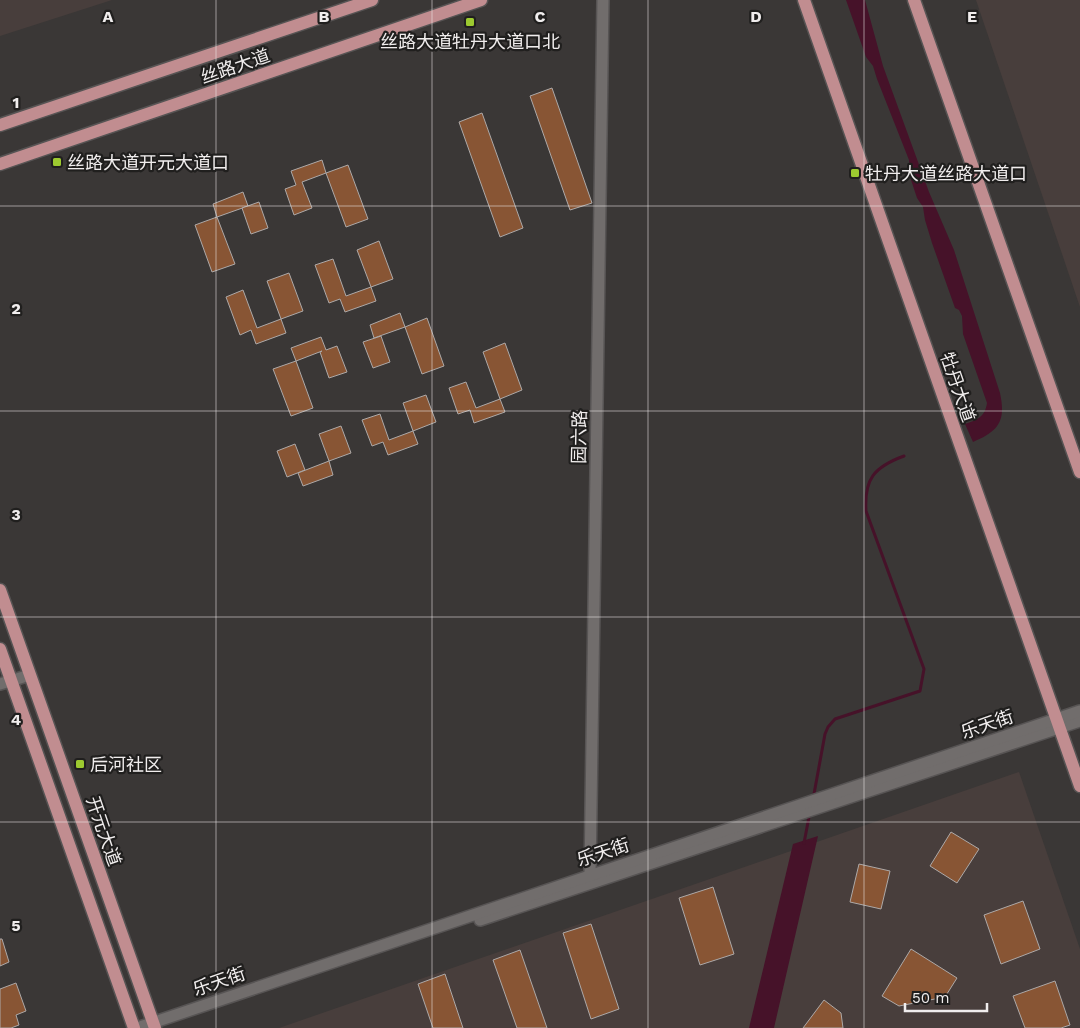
<svg xmlns="http://www.w3.org/2000/svg" width="1080" height="1028" font-family="'Work Sans','Noto Sans SC',sans-serif">
  <style>
    .built { fill: #483e3c }
    .water { fill: #461229 }
    .lines { fill: none; stroke-linecap: round; stroke-linejoin: round }
    .stream { stroke: #461229; stroke-width: 3 }
    .building { fill: #885534; stroke: #ada9a8 }
    .minor-casing { stroke: #575454; stroke-width: 14 }
    .major-casing { stroke: #575454; stroke-width: 15 }
    .minor { stroke: #716d6c; stroke-width: 11 }
    .major { stroke: #c18d90; stroke-width: 12 }
    .grid { fill: none; stroke: #f0eded; stroke-width: 1; stroke-opacity: 0.55 }
    .poi-dot { fill: #9dca30; stroke: #201f1e; stroke-width: 2 }
    .labels { text-anchor: middle; dominant-baseline: central; stroke-width: 4.5; stroke-linejoin: round; paint-order: stroke }
    .poi-label { font-size: 18px; fill: #f0eded; stroke: #201f1e; text-anchor: start }
    .street-label { font-size: 18px; fill: #f0eded; stroke: #201f1e }
    .grid-label { font-size: 16px; text-anchor: middle; font-weight: bold; fill: #f0eded; stroke: #201f1e; stroke-width: 4.5; stroke-linejoin: round; paint-order: stroke }
  </style>
  <rect width="100%" height="100%" fill="#3a3736"/>
  <!-- built -->
  <g class="built">
    <path d="M0,0H112L0,36Z"/>
    <path d="M976,0H1080V307Z"/>
    <path d="M1019,772L1080,949V1028H279Z"/>
  </g>
  <!-- water -->
  <g class="water">
    <path d="M846,0H865L883,66L929,192L954,250L1000,393C1006,421 999,431 973,442L965,424C977,420 985,417 987,403L963,334L962,316L959,310L955,308L932,243L925,220L923,207L917,198L910,177L909,160L877,79L873,66L866,57Z"/>
    <path d="M818,836L774,1028H749L793,844Z"/>
  </g>
  <g class="lines">
    <!-- stream -->
    <g class="stream">
      <path d="M814,794L825,734L828,727L835,719L920,691L924,669L866,511C864,479 874,467 904,456"/>
      <path d="M804,843L809,817"/>
    </g>
  </g>
  <!-- building -->
  <g class="building">
    <path d="M552,88L592,203L570,210L530,96Z"/>
    <path d="M482,113L523,228L500,237L459,122Z"/>
    <path d="M322,160L326,173L302,182L312,208L294,215L285,189L296,185L291,171Z"/>
    <path d="M348,165L368,219L346,227L326,173Z"/>
    <path d="M243,192L248,206L217,217L213,204Z"/>
    <path d="M259,202L268,228L251,234L242,208Z"/>
    <path d="M217,217L235,264L212,272L195,225Z"/>
    <path d="M379,241L393,279L371,287L357,250Z"/>
    <path d="M333,259L346,296L371,287L376,301L345,312L340,299L329,303L315,265Z"/>
    <path d="M289,273L303,311L281,319L267,281Z"/>
    <path d="M243,290L257,328L281,319L286,333L256,344L251,330L240,335L226,297Z"/>
    <path d="M400,313L405,327L374,338L370,325Z"/>
    <path d="M427,318L444,366L422,374L405,327Z"/>
    <path d="M381,336L390,362L373,368L363,342Z"/>
    <path d="M321,337L326,350L337,346L347,372L329,378L320,352L322,351L296,361L291,348Z"/>
    <path d="M505,343L522,390L500,399L483,352Z"/>
    <path d="M296,361L313,408L291,416L273,369Z"/>
    <path d="M466,382L476,408L500,399L505,412L474,423L470,410L458,414L449,388Z"/>
    <path d="M426,395L436,422L413,431L403,403Z"/>
    <path d="M380,414L389,440L413,431L418,444L388,455L383,442L372,446L362,420Z"/>
    <path d="M341,426L351,453L329,461L319,434Z"/>
    <path d="M295,444L305,470L287,477L277,451Z"/>
    <path d="M329,461L333,475L303,486L298,473Z"/>
    <path d="M951,832L979,849L957,883L930,866Z"/>
    <path d="M859,864L890,871L881,909L850,902Z"/>
    <path d="M713,887L734,954L700,965L679,898Z"/>
    <path d="M1023,901L1040,949L1001,964L984,915Z"/>
    <path d="M591,924L619,1009L591,1019L563,933Z"/>
    <path d="M0,939H2L9,962L0,966Z"/>
    <path d="M911,949L957,978L945,997L899,1006L882,996Z"/>
    <path d="M520,950L547,1028H517L493,960Z"/>
    <path d="M445,974L463,1028H433L418,984Z"/>
    <path d="M1055,981L1070,1025L1061,1028H1025L1013,996Z"/>
    <path d="M16,983L26,1011L16,1015L19,1025L11,1028H0V989Z"/>
    <path d="M824,1000L841,1013L843,1028H803Z"/>
  </g>
  <g class="lines">
    <defs>
      <g id="minor">
        <path d="M0,684L30,675"/>
        <path d="M590,875L603,0"/>
        <path d="M480,920L1080,721"/>
        <path d="M137,1028L1080,711"/>
      </g>
      <g id="major">
        <path d="M804,0L1080,786"/>
        <path d="M914,0L1080,472"/>
        <path d="M0,125L372,0"/>
        <path d="M0,164L481,0"/>
        <path d="M0,590L155,1028"/>
        <path d="M0,649L134,1028"/>
      </g>
    </defs>
    <!-- minor casing -->
    <use href="#minor" class="minor-casing"/>
    <!-- major casing -->
    <use href="#major" class="major-casing"/>
    <!-- minor -->
    <use href="#minor" class="minor"/>
    <!-- major -->
    <use href="#major" class="major"/>
  </g>
  <!-- grid -->
  <path class="grid" d="M216,0V1028M432,0V1028M648,0V1028M864,0V1028M0,206H1080M0,411H1080M0,617H1080M0,822H1080"/>
  <!-- markers -->
  <g class="poi-dot">
    <rect x="465" y="17" width="10" height="10" rx="2.5"/>
    <rect x="52" y="157" width="10" height="10" rx="2.5"/>
    <rect x="850" y="168" width="10" height="10" rx="2.5"/>
    <rect x="75" y="759" width="10" height="10" rx="2.5"/>
  </g>
  <g class="labels">
    <!-- poi labels -->
    <g class="poi-label">
      <text x="470" y="41" text-anchor="middle">丝路大道牡丹大道口北</text>
      <text x="67" y="162">丝路大道开元大道口</text>
      <text x="865" y="173">牡丹大道丝路大道口</text>
      <text x="90" y="764">后河社区</text>
    </g>
    <!-- street labels -->
    <g class="street-label">
      <text transform="translate(235 66) rotate(-19)">丝路大道</text>
      <text transform="translate(958 387) rotate(71)">牡丹大道</text>
      <text transform="translate(579 437) rotate(-89)">园六路</text>
      <text transform="translate(987 724) rotate(-19)">乐天街</text>
      <text transform="translate(104 831) rotate(71)">开元大道</text>
      <text transform="translate(603 852) rotate(-18)">乐天街</text>
      <text transform="translate(219 981) rotate(-19)">乐天街</text>
    </g>
  </g>
  <g class="grid-label">
    <text x="108" y="22">A</text>
    <text x="324" y="22">B</text>
    <text x="540" y="22">C</text>
    <text x="756" y="22">D</text>
    <text x="972" y="22">E</text>
    <text x="16" y="108">1</text>
    <text x="16" y="314">2</text>
    <text x="16" y="520">3</text>
    <text x="16" y="725">4</text>
    <text x="16" y="931">5</text>
  </g>
  <!-- scale -->
  <path d="M905 1003v8h82v-8" fill="none" stroke="#f0eded" stroke-width="2.5"/>
  <text x="912" y="1003" font-size="15" fill="#f0eded" stroke="#201f1e" stroke-width="4" paint-order="stroke">50 m</text>
</svg>
